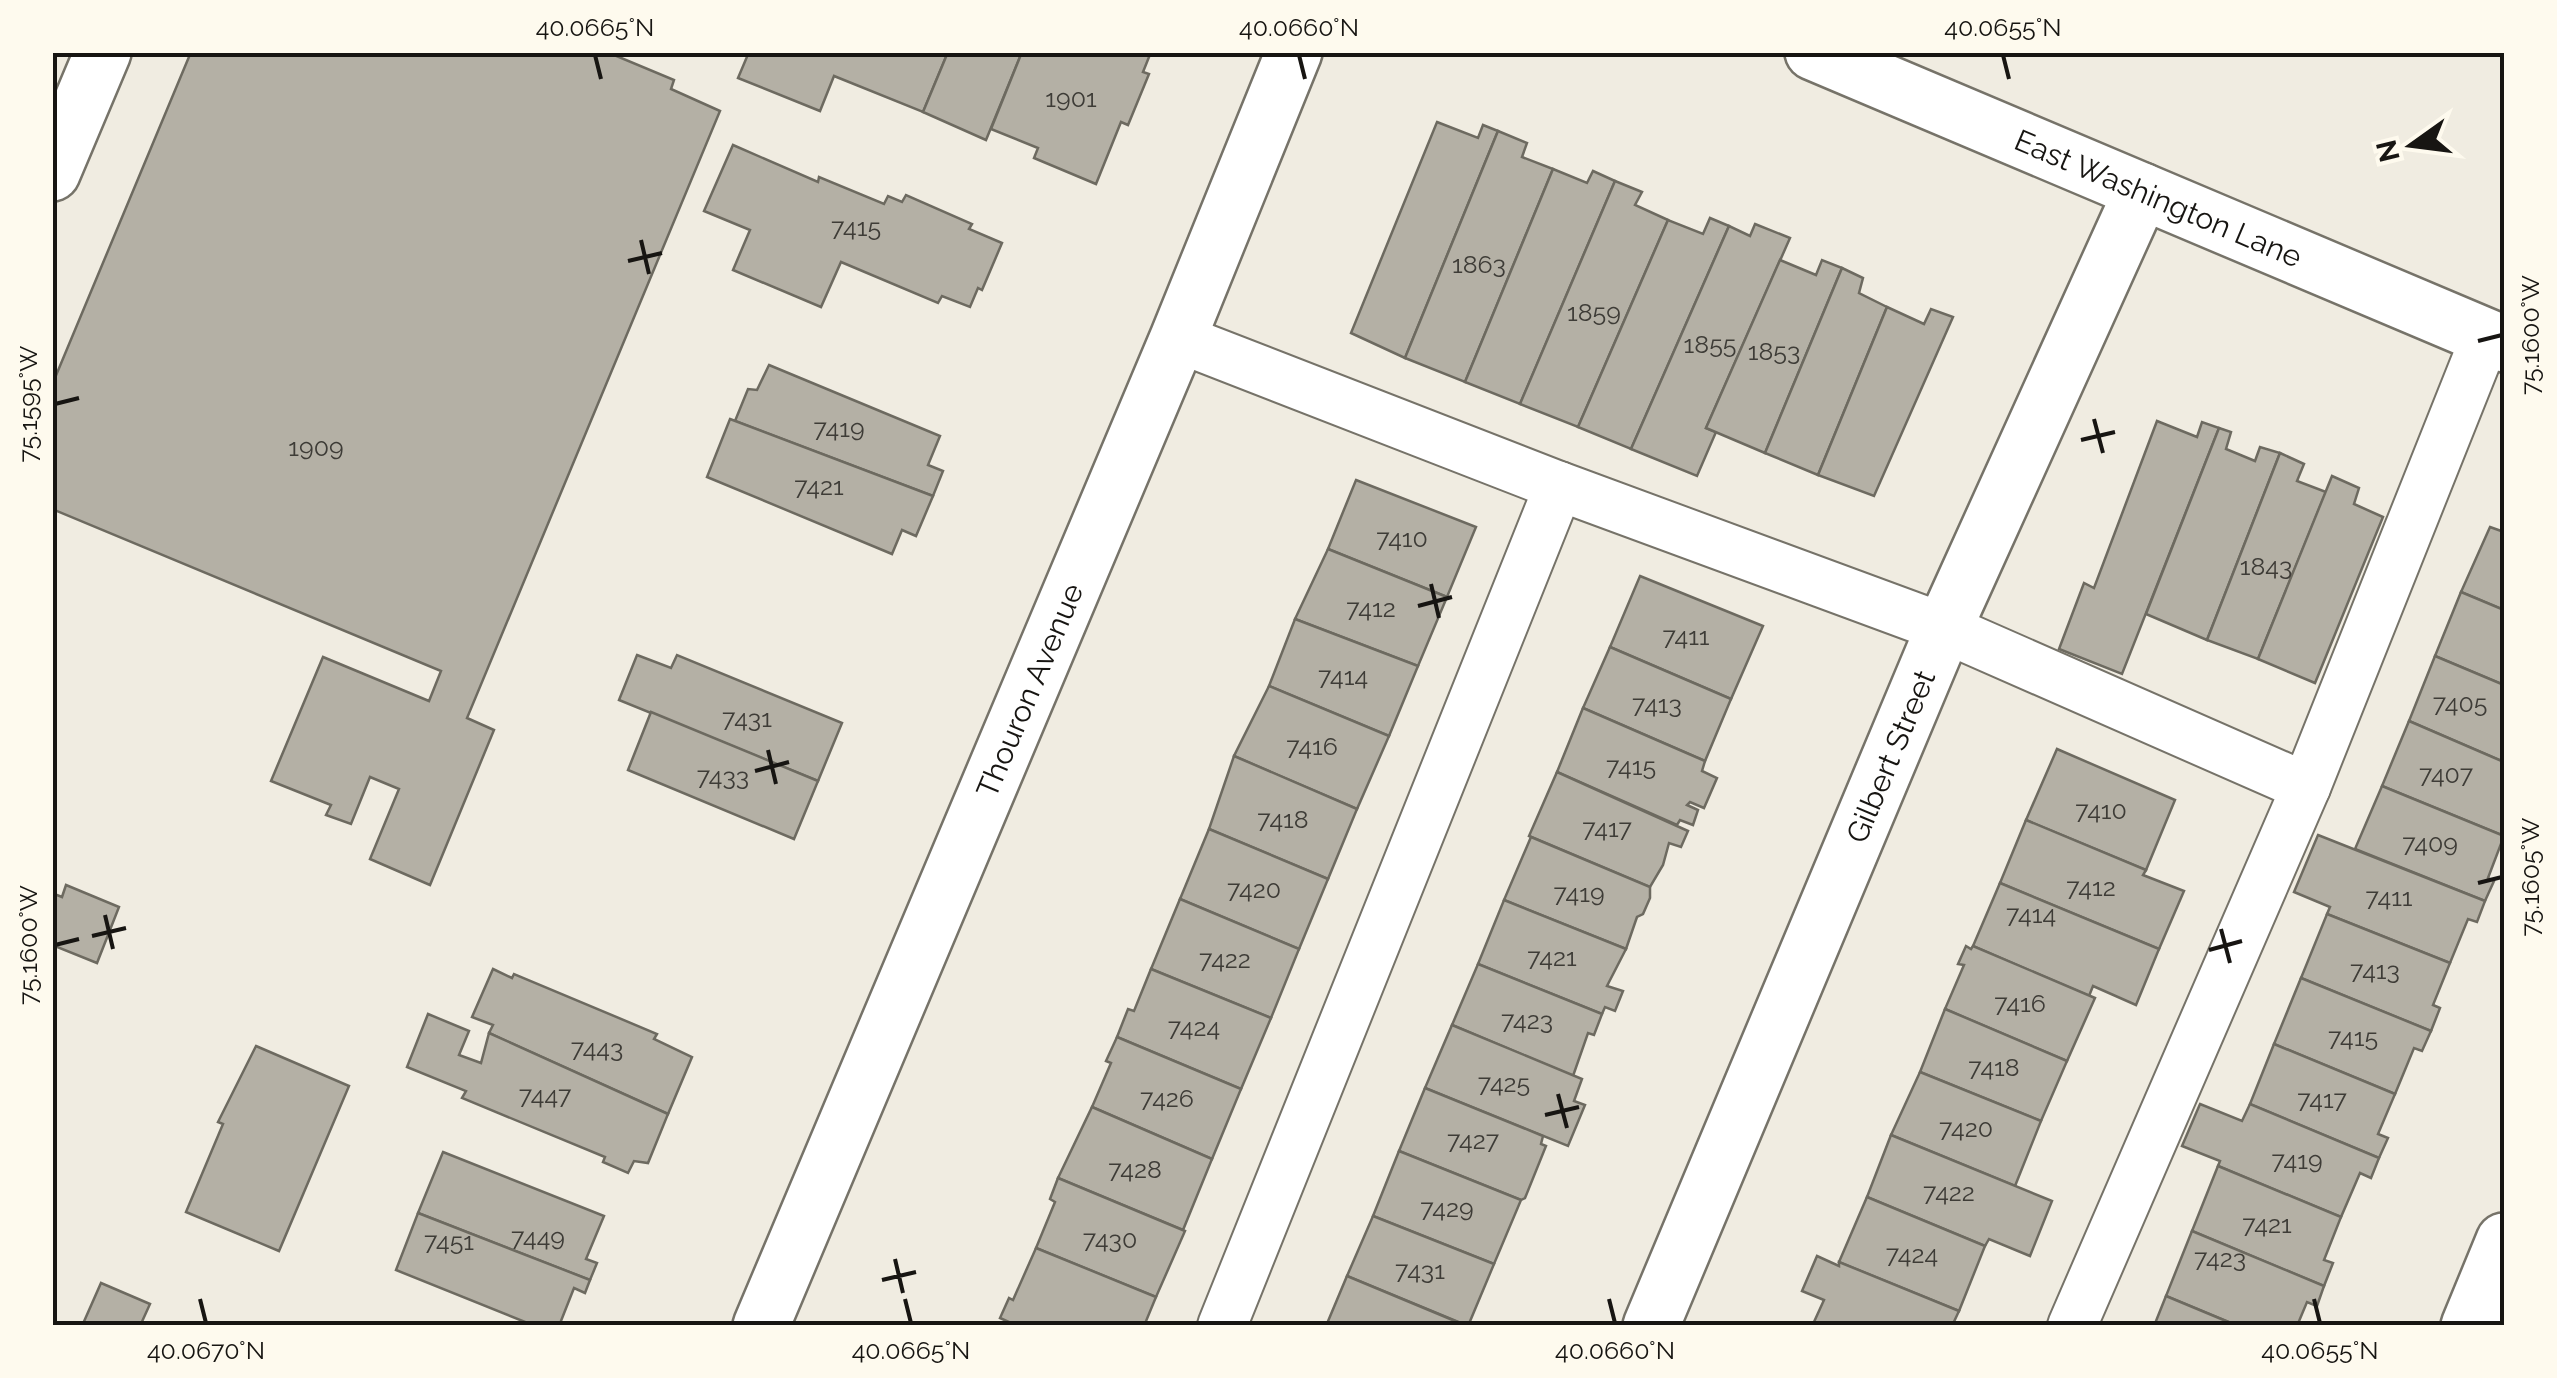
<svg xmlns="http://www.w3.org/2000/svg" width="2557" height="1378" font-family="Raleway,sans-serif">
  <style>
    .building { fill: #b4b0a5; stroke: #6d6a60; stroke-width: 2.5 }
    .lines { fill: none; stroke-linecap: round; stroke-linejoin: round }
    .lane-casing { stroke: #767369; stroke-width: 52 }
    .street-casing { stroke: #767369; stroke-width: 60 }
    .secondary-casing { stroke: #767369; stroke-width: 60 }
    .lane { stroke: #fff; stroke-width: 48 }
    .street { stroke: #fff; stroke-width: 55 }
    .secondary { stroke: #fff; stroke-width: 55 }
    .ticks { fill: none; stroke: #171512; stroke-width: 4 }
    .labels { text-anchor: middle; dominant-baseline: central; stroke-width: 10; stroke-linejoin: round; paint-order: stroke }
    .number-label { font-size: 25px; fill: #3e3c37 }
    .street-label { font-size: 30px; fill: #171512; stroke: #fefaee }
    .neatline { fill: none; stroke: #171512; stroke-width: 4 }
    .ticks-label { font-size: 25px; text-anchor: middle; fill: #171512 }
  </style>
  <rect width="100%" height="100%" fill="#f0ece1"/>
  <!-- building -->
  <g class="building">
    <path d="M191,52H607L674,80L671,89L720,111L467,718L494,730L430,885L370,859L399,789L370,777L351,824L326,815L331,805L271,781L323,657L429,701L441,671L52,509V385Z"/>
    <path d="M749,52H948L923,112L834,76L820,111L738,78Z"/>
    <path d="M948,52H1022L986,140L923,112Z"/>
    <path d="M1022,52H1151L1143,72L1149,74L1128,125L1121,122L1096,184L1034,158L1038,148L991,129Z"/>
    <path d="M1437,122L1478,138L1483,125L1498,131L1405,358L1351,333Z"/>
    <path d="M1498,131L1527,143L1522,157L1553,169L1465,382L1405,358Z"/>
    <path d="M733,145L818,182L819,177L884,204L888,196L902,202L906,195L972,224L969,229L1002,243L982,290L978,288L970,307L942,296L938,303L841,262L821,307L733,270L750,230L704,211Z"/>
    <path d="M1553,169L1587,183L1593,171L1615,181L1520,404L1465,382Z"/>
    <path d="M1615,181L1642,192L1635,205L1668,220L1578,427L1520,404Z"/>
    <path d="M1710,218L1729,226L1631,449L1578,427L1668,220L1703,234Z"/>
    <path d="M1755,224L1790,238L1706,428L1716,432L1697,476L1631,449L1729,226L1750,236Z"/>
    <path d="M1780,260L1816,275L1822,260L1842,268L1765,453L1706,428Z"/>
    <path d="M1842,268L1863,278L1859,293L1887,307L1818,475L1765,453Z"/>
    <path d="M1887,307L1924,324L1931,309L1953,317L1874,496L1818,475Z"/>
    <path d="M769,365L940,436L928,465L943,471L933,496L735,421L748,389L757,390Z"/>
    <path d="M730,419L933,496L916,536L902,530L892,554L707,477Z"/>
    <path d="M2157,421L2197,437L2202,422L2219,428L2122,674L2059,649L2084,583L2094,588Z"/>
    <path d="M2219,428L2231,432L2226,449L2255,461L2260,447L2280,453L2207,640L2146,614Z"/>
    <path d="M2280,453L2304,464L2297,481L2326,492L2258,659L2207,640Z"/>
    <path d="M2332,476L2359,488L2354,504L2383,517L2315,683L2258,659Z"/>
    <path d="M1356,480L1476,527L1447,597L1328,549Z"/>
    <path d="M2490,527L2504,532V610L2461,592Z"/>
    <path d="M1328,549L1447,597L1418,666L1295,619Z"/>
    <path d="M1640,576L1763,626L1731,699L1610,647Z"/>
    <path d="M2461,592L2504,610V685L2435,656Z"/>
    <path d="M1295,619L1418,666L1389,736L1269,686Z"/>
    <path d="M1610,647L1731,699L1705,761L1583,708Z"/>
    <path d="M637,655L671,668L677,655L842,723L818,781L619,700Z"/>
    <path d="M2435,656L2504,685V762L2409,721Z"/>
    <path d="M1269,686L1389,736L1357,809L1234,756Z"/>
    <path d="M1583,708L1705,761L1702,771L1717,778L1704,808L1690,802L1687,805L1698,810L1693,825L1680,820L1677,825L1557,772Z"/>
    <path d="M651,712L818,781L794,839L628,770Z"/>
    <path d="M2409,721L2504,762V836L2382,786Z"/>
    <path d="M2057,749L2175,800L2146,870L2026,820Z"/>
    <path d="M1234,756L1357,809L1328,879L1209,829Z"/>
    <path d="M1557,772L1688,831L1681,847L1669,843L1663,865L1650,887L1529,836Z"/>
    <path d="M2382,786L2504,836L2488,878L2494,881L2485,901L2355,849Z"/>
    <path d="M2026,820L2146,870L2143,875L2184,891L2159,949L2000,883Z"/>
    <path d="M1209,829L1328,879L1299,949L1180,899Z"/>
    <path d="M2318,835L2485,901L2477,922L2468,919L2450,963L2327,914L2330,907L2294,892Z"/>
    <path d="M1531,837L1650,887V898L1643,914L1637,917L1626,949L1504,900Z"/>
    <path d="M2000,883L2159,949L2136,1005L2093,986L2089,996L1973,946Z"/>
    <path d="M66,885L119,907L97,963L52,945V893L62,897Z"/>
    <path d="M1180,899L1299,949L1271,1018L1151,969Z"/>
    <path d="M1504,900L1626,949L1607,986L1623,991L1615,1011L1605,1007L1602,1014L1478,964Z"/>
    <path d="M2327,914L2450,963L2433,1005L2440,1008L2431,1031L2301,978Z"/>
    <path d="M1966,946L1971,949L1973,946L2095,998L2067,1061L1945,1009L1964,965L1958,964Z"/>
    <path d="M1478,964L1602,1014L1594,1035L1588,1033L1573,1076L1452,1025Z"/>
    <path d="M493,969L512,978L514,974L657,1034L654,1039L692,1057L668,1114L489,1033L493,1025L472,1017Z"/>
    <path d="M1151,969L1271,1018L1241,1089L1117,1037L1128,1009L1134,1011Z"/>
    <path d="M2301,978L2431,1031L2422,1051L2414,1048L2395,1094L2274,1044Z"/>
    <path d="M1945,1009L2067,1061L2041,1121L1920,1072Z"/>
    <path d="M428,1014L469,1031L459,1055L481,1063L489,1033L668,1114L648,1163L634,1161L628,1173L603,1162L605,1157L462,1098L466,1091L407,1067Z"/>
    <path d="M1452,1025L1582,1079L1574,1101L1585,1105L1568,1146L1425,1088Z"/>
    <path d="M1117,1037L1241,1089L1212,1159L1092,1107L1111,1063L1106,1061Z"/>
    <path d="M2274,1044L2395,1094L2378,1134L2388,1138L2379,1158L2250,1104Z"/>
    <path d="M256,1046L349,1086L279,1251L186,1212L223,1124L218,1122Z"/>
    <path d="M1920,1072L2041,1121L2015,1186L1891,1135Z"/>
    <path d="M1425,1088L1543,1136L1541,1144L1546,1146L1525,1198L1521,1200L1399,1151Z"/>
    <path d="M2200,1104L2242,1121L2250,1104L2379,1158L2371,1178L2360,1173L2341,1217L2218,1166L2220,1161L2182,1146Z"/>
    <path d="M1092,1107L1212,1159L1183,1230L1058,1178Z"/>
    <path d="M1891,1135L2052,1201L2030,1256L1989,1239L1985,1246L1867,1197Z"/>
    <path d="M1399,1151L1521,1200L1494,1264L1373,1216Z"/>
    <path d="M443,1152L604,1216L586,1259L597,1263L590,1280L418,1213Z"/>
    <path d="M2218,1166L2341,1217L2324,1260L2333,1263L2324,1286L2192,1231Z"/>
    <path d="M1058,1178L1185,1231L1156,1297L1036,1248L1055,1202L1050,1199Z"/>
    <path d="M1867,1197L1985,1246L1959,1311L1839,1262Z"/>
    <path d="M418,1213L590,1280L585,1293L574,1288L559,1326H535L396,1270Z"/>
    <path d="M1373,1216L1494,1264L1468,1326L1347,1276Z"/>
    <path d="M2192,1231L2324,1286L2317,1306L2307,1302L2297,1326H2238L2166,1296Z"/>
    <path d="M1036,1248L1156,1297L1144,1326H1018L1000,1318L1009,1298L1013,1300Z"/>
    <path d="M1817,1256L1839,1266V1262L1959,1311L1952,1326H1822L1814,1322L1824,1300L1802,1291Z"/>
    <path d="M1347,1276L1467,1326H1326Z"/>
    <path d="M101,1283L150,1304L140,1326H82Z"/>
    <path d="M2166,1296L2238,1326H2154Z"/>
  </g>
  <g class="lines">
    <defs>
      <g id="lane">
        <path d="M1178,338L1559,486L1222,1326"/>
        <path d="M1559,486L1944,628L2306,787"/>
        <path d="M2072,1326L2306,787L2486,336"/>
      </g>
      <g id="street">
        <path d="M52,173L103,52"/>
        <path id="s1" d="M761,1326L1178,338L1294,52"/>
        <path id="s2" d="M1651,1326L1944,628L2142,191"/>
        <path d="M2469,1326L2504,1241"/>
      </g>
      <g id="secondary">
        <path id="s3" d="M1813,52L2504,344"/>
      </g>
    </defs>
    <!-- lane casing -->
    <use href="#lane" class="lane-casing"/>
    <!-- street casing -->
    <use href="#street" class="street-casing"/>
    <!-- secondary casing -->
    <use href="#secondary" class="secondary-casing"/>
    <!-- lane -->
    <use href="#lane" class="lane"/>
    <!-- street -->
    <use href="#street" class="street"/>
    <!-- secondary -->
    <use href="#secondary" class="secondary"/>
  </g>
  <!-- ticks -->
  <path class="ticks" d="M595,55L601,79M1299,55L1305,79M2003,55L2009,79M641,240L649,274M628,261L662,253M2478,341L2502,335M55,404L79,398M2094,419L2103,453M2081,440L2115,432M1431,584L1439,618M1418,606L1452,597M768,750L776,784M755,771L789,762M2478,883L2502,877M105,915L113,949M2221,929L2230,963M92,936L126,928M55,945L79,939M2209,950L2242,941M1558,1094L1567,1128M1545,1115L1579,1107M895,1259L903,1293M882,1280L916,1272M200,1299L206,1323M905,1299L911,1323M1609,1299L1615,1323M2314,1299L2320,1323"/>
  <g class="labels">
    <!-- number labels -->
    <g class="number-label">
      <text x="1071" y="98">1901</text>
      <text x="856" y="227">7415</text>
      <text x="1479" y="264">1863</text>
      <text x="1594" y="312">1859</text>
      <text x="1710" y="344">1855</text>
      <text x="1774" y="351">1853</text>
      <text x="839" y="428">7419</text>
      <text x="316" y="447">1909</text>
      <text x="819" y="486">7421</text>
      <text x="1402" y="538">7410</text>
      <text x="2266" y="566">1843</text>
      <text x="1371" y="608">7412</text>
      <text x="1686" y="636">7411</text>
      <text x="1343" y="676">7414</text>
      <text x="2460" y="703">7405</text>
      <text x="1657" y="704">7413</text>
      <text x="747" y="718">7431</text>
      <text x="1312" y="746">7416</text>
      <text x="1631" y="766">7415</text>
      <text x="2446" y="774">7407</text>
      <text x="723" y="776">7433</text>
      <text x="2101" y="810">7410</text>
      <text x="1283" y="819">7418</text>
      <text x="1607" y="828">7417</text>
      <text x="2430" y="843">7409</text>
      <text x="2091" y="887">7412</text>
      <text x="1254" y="889">7420</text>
      <text x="1579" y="893">7419</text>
      <text x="2389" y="897">7411</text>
      <text x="2031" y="914">7414</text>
      <text x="1552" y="957">7421</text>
      <text x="1225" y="959">7422</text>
      <text x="2375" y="970">7413</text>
      <text x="2020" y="1003">7416</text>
      <text x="1527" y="1020">7423</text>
      <text x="1194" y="1027">7424</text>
      <text x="2353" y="1037">7415</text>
      <text x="597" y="1048">7443</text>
      <text x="1994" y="1067">7418</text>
      <text x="1504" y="1083">7425</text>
      <text x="545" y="1095">7447</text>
      <text x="1167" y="1098">7426</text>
      <text x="2322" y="1099">7417</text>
      <text x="1966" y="1128">7420</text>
      <text x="1473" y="1140">7427</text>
      <text x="2297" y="1160">7419</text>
      <text x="1135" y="1169">7428</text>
      <text x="1949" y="1192">7422</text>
      <text x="1447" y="1208">7429</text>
      <text x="2267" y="1224">7421</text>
      <text x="538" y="1237">7449</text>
      <text x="1110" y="1239">7430</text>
      <text x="449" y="1241">7451</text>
      <text x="1912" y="1254">7424</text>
      <text x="2220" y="1258">7423</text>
      <text x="1420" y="1270">7431</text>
    </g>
    <!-- street labels -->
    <g class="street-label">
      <text stroke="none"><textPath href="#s3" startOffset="375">East Washington Lane</textPath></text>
      <text stroke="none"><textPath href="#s1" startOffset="690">Thouron Avenue</textPath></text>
      <text stroke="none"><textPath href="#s2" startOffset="618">Gilbert Street</textPath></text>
    </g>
  </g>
  <!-- border -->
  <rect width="2557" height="1378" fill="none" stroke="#fefaee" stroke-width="110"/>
  <!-- north arrow -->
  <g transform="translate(2412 145) rotate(256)" stroke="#fefaee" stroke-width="8" paint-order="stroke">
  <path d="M0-8L18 38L0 25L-18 38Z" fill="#171512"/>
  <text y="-15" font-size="28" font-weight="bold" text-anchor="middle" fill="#171512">N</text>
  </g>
  <rect x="55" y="55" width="2447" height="1268" class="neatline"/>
  <g class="ticks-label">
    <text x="595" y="36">40.0665°N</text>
    <text x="1299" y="36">40.0660°N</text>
    <text x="2003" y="36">40.0655°N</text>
    <text transform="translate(2530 335) rotate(-90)" y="9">75.1600°W</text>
    <text transform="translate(28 404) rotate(-90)" y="9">75.1595°W</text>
    <text transform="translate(2530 877) rotate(-90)" y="9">75.1605°W</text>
    <text transform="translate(28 945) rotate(-90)" y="9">75.1600°W</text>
    <text x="206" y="1359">40.0670°N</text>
    <text x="911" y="1359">40.0665°N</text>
    <text x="1615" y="1359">40.0660°N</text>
    <text x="2320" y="1359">40.0655°N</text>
  </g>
</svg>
